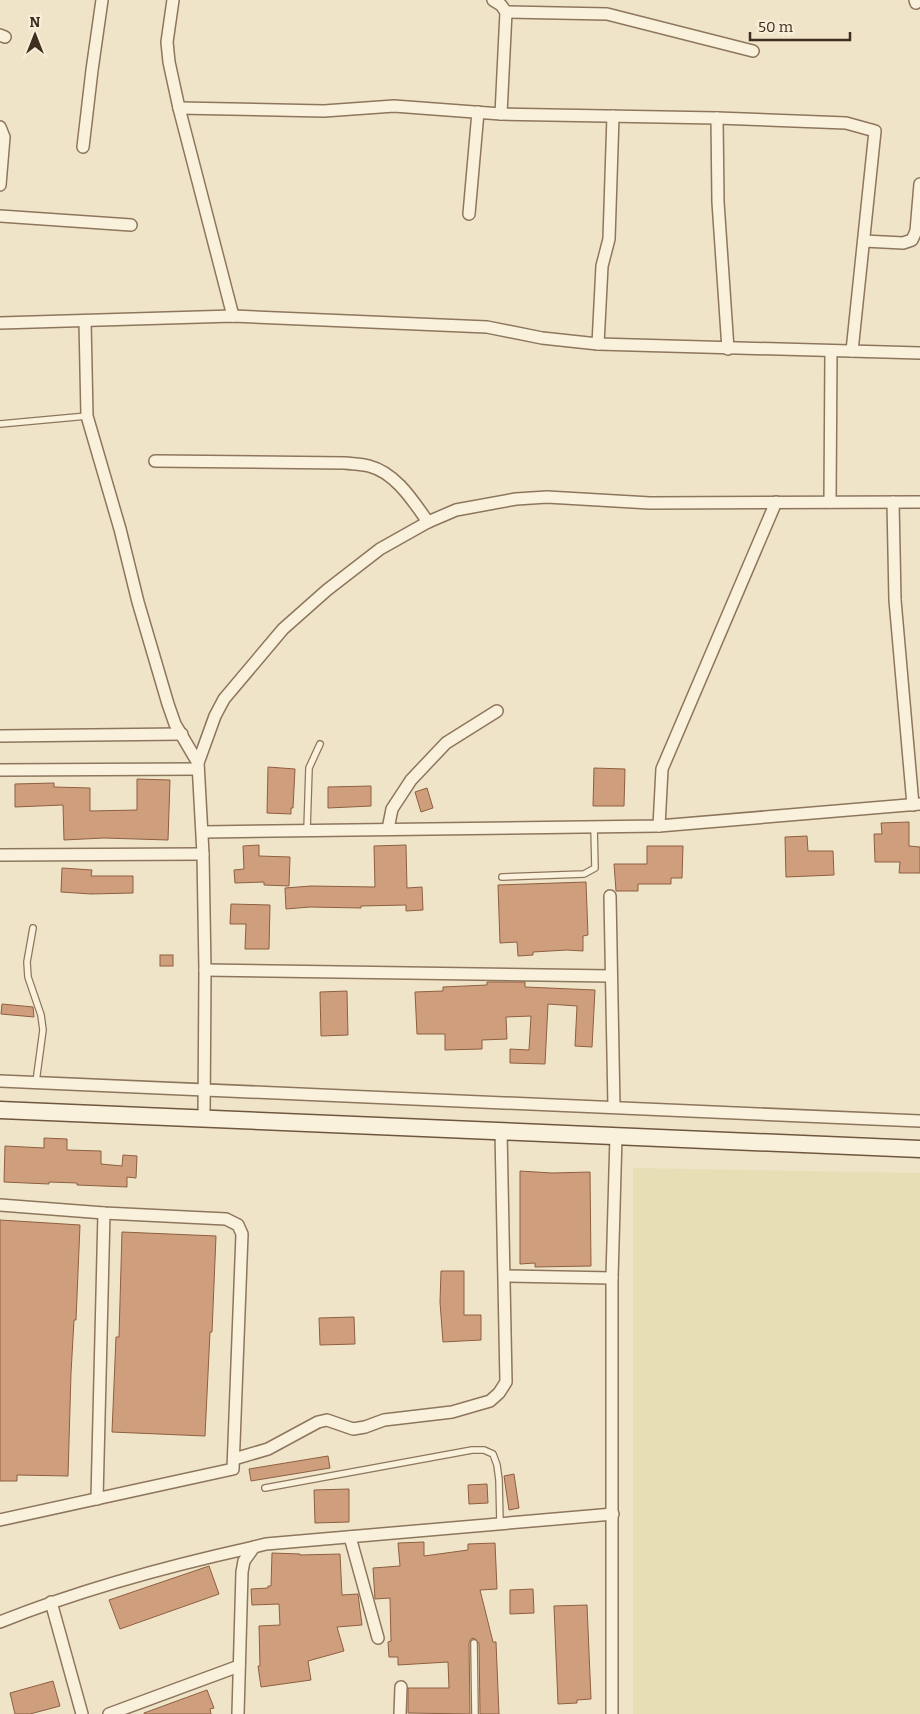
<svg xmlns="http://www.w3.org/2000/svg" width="920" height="1714" font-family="Bitter,serif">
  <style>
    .farmland { fill: #e6deb5 }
    .building { fill: #cf9f7d; stroke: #8d5f41 }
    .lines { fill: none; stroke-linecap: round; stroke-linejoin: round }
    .service-casing { stroke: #8d765c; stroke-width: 8 }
    .minor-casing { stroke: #8d765c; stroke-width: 14 }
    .secondary-casing { stroke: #6f573f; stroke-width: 19 }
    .service { stroke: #faf1dc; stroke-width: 5.5 }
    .minor { stroke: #faf1dc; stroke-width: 11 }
    .secondary { stroke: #faf1dc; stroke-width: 16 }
  </style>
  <rect width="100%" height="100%" fill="#f0e4c8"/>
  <!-- farmland -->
  <path class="farmland" d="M633,1168L920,1173V1714H633Z"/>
  <!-- building -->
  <g class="building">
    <path d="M268,767L295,769L293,808H291V814L267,813Z"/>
    <path d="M594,768L625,769L624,806H593Z"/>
    <path d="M137,779L170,780L168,840L104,838L64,840L63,805L15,807V784L54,783V787L90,788V811L137,810Z"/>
    <path d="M371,786V806L328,808V787Z"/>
    <path d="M427,788L433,808L421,812L415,792Z"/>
    <path d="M909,822V846L920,847V873H899L900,862H875L874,834H882L881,823Z"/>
    <path d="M807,836L808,851H833L834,875L786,877L785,837Z"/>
    <path d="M259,845V856L290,857L289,886L264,885V882L235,883L234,870L244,869L243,846Z"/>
    <path d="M406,845L407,888L422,887L423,910L406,911V905L361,906V908L310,907L286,909L285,888L311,886L375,887L374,846Z"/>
    <path d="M647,846H683L682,878H671V884H638V891H616L614,864H647Z"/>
    <path d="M62,868L92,870L91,876H133V893L91,894L61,892Z"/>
    <path d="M586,882L588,935L583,936V951L567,950L533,952V955L518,956L517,942L500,943L498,885Z"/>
    <path d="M231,904L270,905L269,949H245L246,924H230Z"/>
    <rect x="160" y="955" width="13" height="11"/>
    <path d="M487,982H525V987L595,990L592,1047L575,1046L577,1006L548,1004L545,1064L510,1063V1049L529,1050L531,1016L506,1017L507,1039L482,1040V1049L445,1050V1034H417L415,992L443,991V987L487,985Z"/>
    <path d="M347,991L348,1035L321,1036L320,992Z"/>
    <path d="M2,1004L33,1007L34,1017L1,1014Z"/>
    <path d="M44,1138L67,1139V1150L101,1151V1164L122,1166L123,1155L137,1156L136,1178L127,1177V1187L77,1185V1183L49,1182V1184L4,1182L5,1146L44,1148Z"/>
    <path d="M520,1171L552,1173L590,1172L591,1266L535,1267V1263L520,1264Z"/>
    <path d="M0,1220L80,1225L76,1320H74L71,1373L68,1476L17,1475V1481H0Z"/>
    <path d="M122,1232L216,1236L212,1332H210L205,1436L112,1432L116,1337H119Z"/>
    <path d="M441,1271H464V1315H481V1340L443,1342L440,1302Z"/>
    <path d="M354,1317L355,1344L320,1345L319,1318Z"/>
    <path d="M328,1456L330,1468L251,1481L249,1469Z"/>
    <path d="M514,1474L519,1508L509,1510L504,1476Z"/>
    <path d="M487,1484L488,1503L469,1504L468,1485Z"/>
    <path d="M349,1489V1522L315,1523L314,1490Z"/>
    <path d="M424,1542V1556L468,1550V1544L495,1543L497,1589L480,1590L493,1642H496L499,1714H480L479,1643L474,1638L471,1639L469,1643L470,1714L408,1713V1688H449L448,1662L398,1665V1657H389L388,1642L391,1641L390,1598L375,1599L373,1568L400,1566L398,1543Z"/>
    <path d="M272,1553L300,1554V1555L340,1554L342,1595L358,1594L362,1625L337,1627L344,1651L308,1661L311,1680L261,1687L258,1666H260L259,1626L280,1625L279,1604L252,1605L251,1589L268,1588V1586H271Z"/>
    <path d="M209,1566L219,1594L120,1629L109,1600Z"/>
    <path d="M533,1589L534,1613L510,1614V1590Z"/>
    <path d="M587,1605L591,1699L577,1700V1703L558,1704L554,1606Z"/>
    <path d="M53,1681L60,1706L30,1714H15L10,1693Z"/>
    <path d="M207,1690L214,1708L210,1709L211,1714H144V1713Z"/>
  </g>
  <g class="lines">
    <defs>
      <g id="service">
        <path d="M0,424L87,416"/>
        <path d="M307,830L309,768L320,744"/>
        <path d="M502,877L584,874L595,868L594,827"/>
        <path d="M33,928L27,962L28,977L41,1015L43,1030L36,1082"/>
        <path d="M265,1488L472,1450H484L493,1454L497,1465L499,1480L500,1523"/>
        <path d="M474,1643L475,1714"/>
      </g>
      <g id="minor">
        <path d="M173,0L167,42L169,62L179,108L233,316"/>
        <path d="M493,0L501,5L506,12L501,114"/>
        <path d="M915,0L916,3"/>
        <path d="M506,12L607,14L753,51"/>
        <path d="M0,35L5,37"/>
        <path d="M179,108L324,111L394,106L501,114L717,118L718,202L728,349"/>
        <path d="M717,118L846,123L875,131L852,351"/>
        <path d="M0,127L4,137L0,185"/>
        <path d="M83,147L92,70L102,0"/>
        <path d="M469,214L478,112"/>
        <path d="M0,216L131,225"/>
        <path d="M864,241L903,243L912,240L916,231L920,184"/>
        <path d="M85,321L87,416L120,529L138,602L168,704L175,724L198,763"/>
        <path d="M0,323L233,316L487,327L542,338L598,344L920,353"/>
        <path d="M598,344L602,266L609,239L613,116"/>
        <path d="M155,461L345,463C353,464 361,464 369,466C396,473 413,501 428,522"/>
        <path d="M830,502L831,351"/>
        <path d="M893,502L895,600L913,805"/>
        <path d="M0,736L182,734"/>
        <path d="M0,770L198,769"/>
        <path d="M659,826L662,769L776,502"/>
        <path d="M388,829L392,809L411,780L446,743L497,711"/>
        <path d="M203,832L659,826L920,804"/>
        <path d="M0,855L203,854"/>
        <path d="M610,896L614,1107"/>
        <path d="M205,970L611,976"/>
        <path d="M0,1081L920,1121"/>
        <path d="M204,1118L205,970L203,854L198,763L215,716L224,699L283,629L327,590L380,549L428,522L456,510L516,499L547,497L650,503L920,502"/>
        <path d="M0,1205L104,1213L226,1219L238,1225L242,1234L233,1469L0,1520"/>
        <path d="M505,1276L612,1278"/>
        <path d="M234,1459L268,1449L318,1422L327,1420L353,1429L365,1427L384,1420L452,1412L490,1401L499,1393L506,1382L501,1131"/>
        <path d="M97,1499L104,1213"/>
        <path d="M350,1537L378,1638"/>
        <path d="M51,1602L82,1714"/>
        <path d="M0,1622C82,1589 168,1566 254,1547"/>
        <path d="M109,1714L239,1666"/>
        <path d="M238,1714L242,1572L244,1561L254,1547L266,1544L613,1514"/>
        <path d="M400,1714L401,1687"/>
        <path d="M612,1714V1278L616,1136"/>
      </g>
      <path id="secondary" d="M0,1110L920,1149"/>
    </defs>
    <!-- service casing -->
    <use href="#service" class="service-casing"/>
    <!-- minor casing -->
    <use href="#minor" class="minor-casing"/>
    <!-- secondary casing -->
    <use href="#secondary" class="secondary-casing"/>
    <!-- service -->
    <use href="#service" class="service"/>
    <!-- minor -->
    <use href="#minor" class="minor"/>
    <!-- secondary -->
    <use href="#secondary" class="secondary"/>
  </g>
  <!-- north arrow -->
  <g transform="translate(35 35)" stroke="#f7eed8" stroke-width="4" paint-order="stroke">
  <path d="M0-4L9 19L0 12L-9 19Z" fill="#3d2e20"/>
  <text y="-8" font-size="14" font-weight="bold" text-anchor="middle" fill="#3d2e20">N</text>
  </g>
  <!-- scale -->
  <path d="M750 32v8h100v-8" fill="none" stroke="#3d2e20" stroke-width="2.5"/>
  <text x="758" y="32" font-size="15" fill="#3d2e20" stroke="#f7eed8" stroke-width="4" paint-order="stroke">50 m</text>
</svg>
